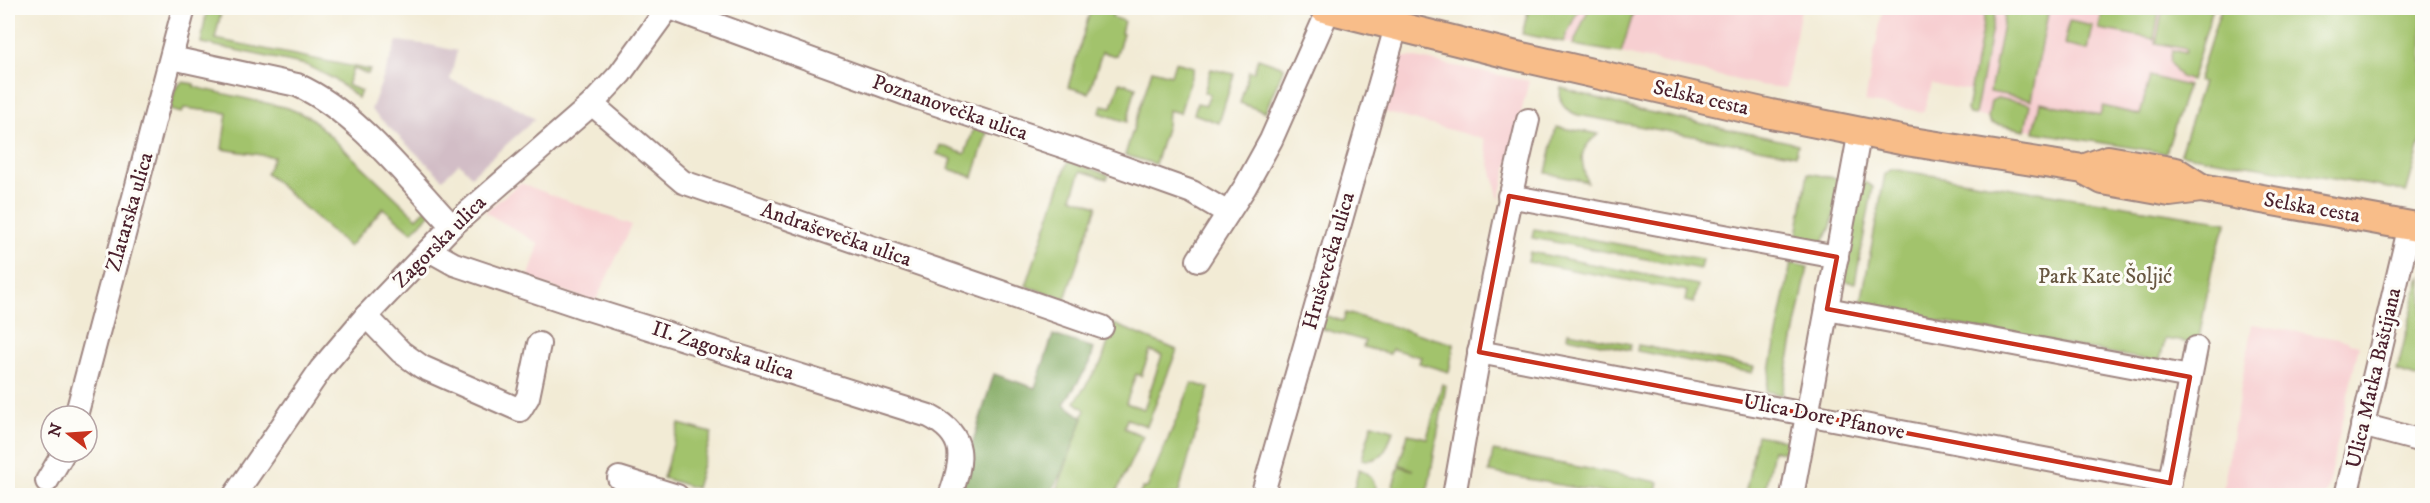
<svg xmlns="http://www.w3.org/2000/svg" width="2430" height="503" font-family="'IM FELL DW Pica',serif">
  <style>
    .built { fill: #f7cfd1 }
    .industrial { fill: #d2bdc6 }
    .green { fill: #a2c36c; stroke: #76714c; stroke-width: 1.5; fill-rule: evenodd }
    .forest { fill: #81a960; stroke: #666446; stroke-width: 1.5 }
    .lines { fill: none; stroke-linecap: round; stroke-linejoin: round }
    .minor-casing { stroke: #9e8580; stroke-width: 26 }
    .major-casing { stroke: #9e8580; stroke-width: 32 }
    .minor { stroke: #fff; stroke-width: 22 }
    .major { stroke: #f8bd89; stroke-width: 28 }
    .marked { fill: none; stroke: #c8321e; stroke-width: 4.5; stroke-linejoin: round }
    .labels { text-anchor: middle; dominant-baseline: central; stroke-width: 6; stroke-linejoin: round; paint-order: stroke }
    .street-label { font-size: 21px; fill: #4a1f2b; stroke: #fdfcf7 }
    .park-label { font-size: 21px; fill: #695842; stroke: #fdfcf7 }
  </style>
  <rect width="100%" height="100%" fill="#fdfcf7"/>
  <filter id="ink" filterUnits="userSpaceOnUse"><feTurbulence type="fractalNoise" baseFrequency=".0167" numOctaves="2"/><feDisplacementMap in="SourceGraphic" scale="12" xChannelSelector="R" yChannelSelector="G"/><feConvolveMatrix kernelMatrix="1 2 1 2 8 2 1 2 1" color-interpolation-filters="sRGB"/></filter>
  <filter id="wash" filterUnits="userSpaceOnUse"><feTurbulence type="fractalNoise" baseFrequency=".008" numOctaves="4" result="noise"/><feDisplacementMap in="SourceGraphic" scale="24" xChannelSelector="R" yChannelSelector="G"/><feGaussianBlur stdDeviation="1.35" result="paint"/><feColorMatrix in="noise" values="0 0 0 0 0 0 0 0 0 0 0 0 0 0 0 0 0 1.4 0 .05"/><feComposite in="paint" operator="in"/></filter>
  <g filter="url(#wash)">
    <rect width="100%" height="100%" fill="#f2ebd5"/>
    <!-- built -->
    <g class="built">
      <path d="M1529,8H1801L1786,88L1759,85L1621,53L1522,34Z"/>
      <path d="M1883,8H2211L2166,153L1991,123L1988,118L1969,114L1974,91L1932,84L1924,112L1865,102Z"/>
      <path d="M1403,57H1411L1529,81L1499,200L1484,139L1380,111L1397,59Z"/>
      <path d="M520,183L632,225L595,302L528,279L539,244L485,212Z"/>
      <path d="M2252,324L2350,341V343L2359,345L2326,495H2222Z"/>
    </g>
    <!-- industrial -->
    <path class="industrial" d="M397,41L430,45L457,51L450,80L505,101L535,119L471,176L459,163L443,179L371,110Z"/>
    <!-- green -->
    <g class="green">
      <path d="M207,8H222L215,39L370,70L368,74L353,69L347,85L361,91L358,98L334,79L306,65L201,43Z"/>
      <path d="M1091,8L1114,9L1112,17L1124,21L1121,33L1123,34L1116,56L1102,52L1089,93L1068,87Z"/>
      <path d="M1529,8H1579L1563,42L1522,34Z"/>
      <path d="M1589,8H1635L1621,53L1573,45Z"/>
      <path d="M1986,8H1996L1975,115L1969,114L1967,110Z"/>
      <path d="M2006,8H2049L2031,100L1990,92Z"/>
      <path d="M2103,8H2160L2154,39L2099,29Z"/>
      <path d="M2163,8H2213L2191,81L2181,77L2170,62L2172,50L2185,53L2186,49L2156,43Z"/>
      <path d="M2221,8H2422V138L2406,193L2394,189L2180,154L2203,82L2198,81Z"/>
      <path d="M2069,21L2093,26L2088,50L2064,45Z"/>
      <path d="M1258,58L1284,67L1265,112L1240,103L1249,71L1254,72Z"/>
      <path d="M1175,62L1194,67L1180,113L1168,110L1167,125L1155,164L1125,155L1152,70L1171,75Z"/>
      <path d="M1211,69L1234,74L1219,123L1194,114L1197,103L1206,105L1210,94L1204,92Z"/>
      <path d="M2150,76L2187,86L2166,153L2034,132L2040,102L2100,115L2103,106L2140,115Z"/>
      <path d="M182,82L194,84V87L288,108L311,118L417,218L427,208L431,213L412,232L383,208L349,247L266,173L274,157L222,149L227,113L184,108L182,113L170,110L175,89Z"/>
      <path d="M1120,82L1136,87L1127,122L1100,113L1102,105L1112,107Z"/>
      <path d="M1561,88L1639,110L1798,144L1796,155L1578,115C1564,110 1558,103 1561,88Z"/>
      <path d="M1997,98L2030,104L2025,130L1991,123L1988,118L1991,101Z"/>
      <path d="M1556,127L1599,134C1578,149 1580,158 1587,182L1546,173Z"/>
      <path d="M974,128L987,133L973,177L949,169L952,159L937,154L940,145L965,154Z"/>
      <path d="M1068,161L1109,175L1107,179L1081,171L1072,197L1097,206L1065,299L1026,286Z"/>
      <path d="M1892,169L2227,222L2213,262L2198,344L2165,339L2160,360L2154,361L1864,308L1861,303L1885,174Z"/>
      <path d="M1808,173L1840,179C1838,192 1833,239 1820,242C1815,244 1807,242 1801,241L1797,235Z"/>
      <path d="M1860,180L1873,187L1855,283L1843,281Z"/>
      <path d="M1534,229L1702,259L1700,269L1532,238Z"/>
      <path d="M1530,252L1698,285L1694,303L1685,301L1687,291L1528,262Z"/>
      <path d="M1791,263L1808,267L1782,395L1766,391Z"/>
      <path d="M2422,277V379L2397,371L2419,281Z"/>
      <path d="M1346,313L1454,344L1449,372L1419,363L1421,357L1392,349L1390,354L1363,347L1365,341L1319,328L1323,315L1343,321Z"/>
      <path d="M1114,324L1177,350L1147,426L1127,419L1124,428L1143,436L1115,495L1055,496L1085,410L1075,402L1102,361ZM1150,351L1162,355L1144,409L1126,403L1136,374L1141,376Z"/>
      <path d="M1568,332L1631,344L1630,350L1567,337Z"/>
      <path d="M1638,345L1754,367L1752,373L1637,351Z"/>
      <path d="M1192,383L1209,388L1178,495H1139L1143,488H1147Z"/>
      <path d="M1442,384L1446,386L1427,495H1390L1399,466L1413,470L1399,464L1408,434L1427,438Z"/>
      <path d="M679,424L712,433L696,488L663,478Z"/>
      <path d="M1372,424L1393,430C1388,447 1383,464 1362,459Z"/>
      <path d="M1757,435L1791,441L1788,453L1773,450L1764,495H1745Z"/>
      <path d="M1493,451L1659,482L1656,495H1615L1489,472Z"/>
      <path d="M1359,469C1369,472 1372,478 1376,487L1374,495H1352Z"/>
    </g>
    <!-- forest -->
    <path class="forest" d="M1053,335L1094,348L1090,363L1064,404L1083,418L1063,472L1049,495L956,496L994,374L1035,388Z"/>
  </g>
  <g filter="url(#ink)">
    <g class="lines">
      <defs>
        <g id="minor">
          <path d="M670,8L906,94L1077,151L1192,192L1228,213"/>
          <path d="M172,58L297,85C356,111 407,178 452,226"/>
          <path d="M592,104L683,182L1102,327"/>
          <path d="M1509,196L1837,257"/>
          <path d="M429,250L454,264L582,307L929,416C968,436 963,460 950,496"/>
          <path d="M1198,260L1245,187L1271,140L1329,9"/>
          <path d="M1827,309L2190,377"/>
          <path d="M366,316L401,352L422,367L520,410L528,397L539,344"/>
          <path d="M1479,352L2170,483"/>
          <path d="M76,416L184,8"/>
          <path d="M2362,425L2422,441"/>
          <path d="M619,478L677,496"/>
          <path d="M47,481L64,452"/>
          <path d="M234,496L321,369L366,316L452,226L592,104L620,74L668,8"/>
          <path d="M1262,496L1396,27"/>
          <path d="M1454,496C1476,370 1498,244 1528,120"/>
          <path d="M1792,496L1860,131"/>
          <path d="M2167,496L2196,348"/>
          <path d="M2346,496L2410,225"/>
        </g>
        <g id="major">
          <path d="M1324,8L1513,55L1771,114L1906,141L2083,169L2103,180L2170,192L2201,188L2422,228"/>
          <path d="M2083,169L2108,160L2176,172L2201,188"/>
        </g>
      </defs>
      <!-- minor casing -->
      <use href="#minor" class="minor-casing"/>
      <!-- major casing -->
      <use href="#major" class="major-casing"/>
      <!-- minor -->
      <use href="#minor" class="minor"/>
      <!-- major -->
      <use href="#major" class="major"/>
    </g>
  </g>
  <!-- marked area -->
  <path class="marked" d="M1509,196L1837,257L1827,309L2190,377L2170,483L1479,352Z"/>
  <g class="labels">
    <!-- street labels -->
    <g class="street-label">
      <text transform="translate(1701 98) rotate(13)">Selska cesta</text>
      <text transform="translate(950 108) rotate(19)">Poznanovečka ulica</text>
      <text transform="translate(2312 208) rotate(10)">Selska cesta</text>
      <text transform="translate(130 212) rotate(-74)">Zlatarska ulica</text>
      <text transform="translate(836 235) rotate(19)">Andraševečka ulica</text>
      <text transform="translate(440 242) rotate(-45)">Zagorska ulica</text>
      <text transform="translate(1329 261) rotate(-74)">Hruševečka ulica</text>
      <text transform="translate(723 351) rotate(18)">II. Zagorska ulica</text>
      <text transform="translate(2374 378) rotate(-77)">Ulica Matka Baštijana</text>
      <text transform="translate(1824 417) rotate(11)">Ulica Dore Pfanove</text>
    </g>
    <!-- park labels -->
    <g class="park-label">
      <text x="2105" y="277">Park Kate Šoljić</text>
    </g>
  </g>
  <!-- margin -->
  <rect width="2430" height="503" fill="none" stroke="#fdfcf7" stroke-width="30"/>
  <!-- north arrow -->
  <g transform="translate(69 434) rotate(287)"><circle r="28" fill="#fdfcf7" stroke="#b5a4a5" stroke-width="1.5"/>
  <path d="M0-4.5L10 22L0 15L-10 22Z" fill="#c8321e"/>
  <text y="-9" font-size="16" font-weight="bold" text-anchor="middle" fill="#4a1f2b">N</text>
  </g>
</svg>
